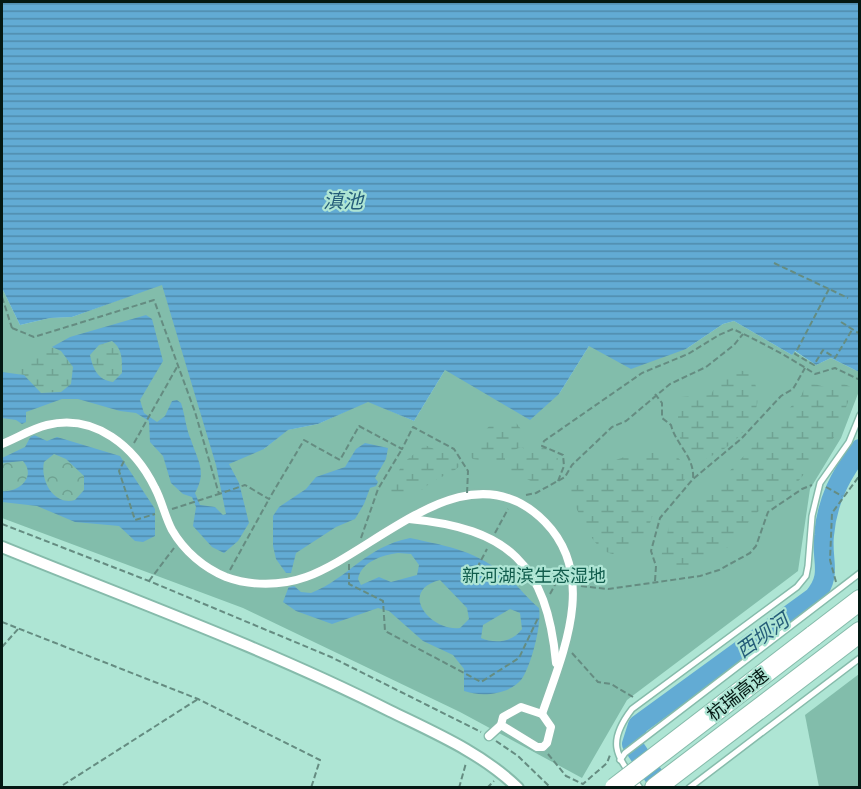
<svg xmlns="http://www.w3.org/2000/svg" width="861" height="789" font-family="'Noto Sans','Noto Sans SC',sans-serif">
  <style>
    .green { fill: #82bdab }
    .forest { fill: url(#forest-crowns) }
    .wetland { fill: url(#wetland-marsh); fill-rule: evenodd }
    .water { fill: url(#water-rules); fill-rule: evenodd }
    .lines { fill: none; stroke-linecap: round; stroke-linejoin: round }
    .river { stroke: #62abd4; stroke-width: 20 }
    .service-casing { stroke: #86bbab; stroke-width: 8 }
    .pedestrian-casing { stroke: #86bbab; stroke-width: 11 }
    .minor-casing { stroke: #86bbab; stroke-width: 14 }
    .motorway-casing { stroke: #86bbab; stroke-width: 22 }
    .path { stroke: #658c81; stroke-width: 2; stroke-dasharray: 6 3; stroke-linecap: butt }
    .service { stroke: #fff; stroke-width: 5 }
    .pedestrian { stroke: #fff; stroke-width: 8 }
    .minor { stroke: #fff; stroke-width: 10 }
    .motorway { stroke: #fff; stroke-width: 20 }
    .motorway-bridge-casing { stroke: #86bbab; stroke-width: 22; stroke-linecap: butt }
    .path-bridge { stroke: #658c81; stroke-width: 2; stroke-dasharray: 6 3; stroke-linecap: butt }
    .motorway-bridge { stroke: #fff; stroke-width: 20 }
    .labels { text-anchor: middle; dominant-baseline: central; stroke-width: 4.5; stroke-linejoin: round; paint-order: stroke }
    .park-label { font-size: 18px; fill: #115c4c; stroke: #aee5d4 }
    .street-label { font-size: 18px; fill: #041813; stroke: #aee5d4 }
    .water-label { font-size: 20px; font-style: italic; fill: #255d79; stroke: #aee5d4 }
  </style>
  <defs>
    <pattern id="forest-crowns" width="20" height="18" patternUnits="userSpaceOnUse" patternTransform="scale(1.5)"><rect width="20" height="18" fill="#82bdab"/><path d="M2 6a3 3 0 1 1 6 0M12 15a3 3 0 1 1 6 0" fill="none" stroke="#6fa292"/></pattern>
    <pattern id="wetland-marsh" width="20" height="14" patternUnits="userSpaceOnUse" patternTransform="scale(1.5)"><rect width="20" height="14" fill="#82bdab"/><path d="M1 5h8M5 5V1M11 12h8M15 12V8" fill="none" stroke="#6fa292"/></pattern>
    <pattern id="water-rules" width="6" height="5" patternUnits="userSpaceOnUse" patternTransform="scale(1.5)"><rect width="6" height="5" fill="#62abd4"/><path d="M0 2.5h6" fill="none" stroke="#4f8aab"/></pattern>
  </defs>
  <rect width="100%" height="100%" fill="#aee5d4"/>
  <!-- green -->
  <g class="green">
    <path d="M162,284L264,449L287,430L318,424L368,401L414,421L445,370L559,394L589,346L686,349L723,324L734,321L792,355L794,351L816,365L831,358L859,372V391L841,438L810,489L798,571L627,700L582,778L460,712L243,608L2,518V288L20,325L50,318L72,317Z"/>
    <path d="M859,674V787H819L805,715Z"/>
  </g>
  <!-- forest -->
  <g class="forest">
    <path d="M54,454L66,459L84,476V490L75,500C54,506 40,481 44,462Z"/>
    <path d="M17,460L27,466V479L18,488L2,491V463Z"/>
  </g>
  <!-- wetland -->
  <g class="wetland">
    <path d="M112,341C123,349 122,361 122,373L113,382C98,380 93,369 90,355L99,345Z"/>
    <path d="M52,347L61,351L73,367L71,384L61,392L41,393L24,375L3,371Z"/>
    <path d="M727,370C733,370 741,370 746,372C752,375 755,382 756,387C766,420 727,454 698,461C674,444 676,423 681,397L711,395L721,373Z"/>
    <path d="M838,381L853,388L836,435L787,495L764,505L748,523L739,540L703,563L682,569L659,564L670,523L722,479L801,396L807,382L825,387Z"/>
    <path d="M510,418C526,429 521,438 531,447H544L558,458L556,469L540,482L534,483C519,472 502,475 490,462L473,459L468,455C481,439 485,420 510,418ZM521,447L528,451L527,458L515,463L505,460V454Z"/>
    <path d="M425,445L455,458L460,466C447,477 435,477 422,490H411L396,498L391,496L389,489L403,463Z"/>
    <path d="M649,449L672,452C707,482 671,485 656,506C652,512 653,518 650,523C647,532 638,543 631,549C606,565 592,540 583,522C578,510 571,502 569,489C588,482 588,474 604,465C618,458 635,454 649,449Z"/>
  </g>
  <!-- water -->
  <g class="water">
    <path d="M2,2H859V372L831,358L816,365L795,351L792,355L734,321L723,324L686,349L631,369L589,346L559,394L530,420L445,370L414,421L368,402L318,424L288,430L264,449L229,464L239,483L249,523L238,541L224,553L212,547L193,526L196,507L192,497L183,494L171,483L163,456L150,442L149,421L136,413L120,411L78,399H62L26,412V422L22,424L16,420L2,418V372L24,375L41,393L61,392L71,384L73,367L61,351L52,347L70,337L146,315L152,319L163,361L140,400L144,413L157,422L165,416L172,401L177,400L181,403C185,415 186,429 191,440C198,461 207,472 195,493L200,505L215,507L223,515L226,514L216,465L162,285L72,317L50,318L20,325L2,288ZM112,341C123,349 122,361 122,373L113,382C98,380 93,369 90,355L99,345Z"/>
    <path d="M32,434L47,441L57,437L120,456L155,509V536L143,542L135,541L119,526L75,522L37,506L2,502V491C18,493 37,477 23,461L2,463V458L25,447ZM54,454L66,459L84,476V490L75,500C54,506 40,481 44,462Z"/>
    <path d="M365,443L388,448L386,459L375,478L378,482L376,486L370,488L364,504L355,519L336,527L296,553L291,573H286L276,559L273,546V516L279,507L306,489L316,477L345,467L356,449Z"/>
    <path d="M410,538C451,547 475,550 509,578C520,588 528,599 539,608C542,624 531,667 521,680C508,695 481,697 464,691V669L453,655L423,641L389,611L378,608L332,624L296,611L283,602L289,586L293,585L301,592L311,593C349,578 365,547 410,538ZM398,553L411,554L419,565L417,575L391,582L379,577L361,585L358,579C361,562 382,555 398,553ZM440,580L467,608L469,619L460,628C431,632 397,591 440,580ZM510,609L520,613L522,629C513,642 495,644 481,638L483,625Z"/>
  </g>
  <g class="lines">
    <!-- river -->
    <path class="river" d="M662,788L632,744L638,725L814,597C833,574 821,562 824,535C827,501 840,476 860,449"/>
    <defs>
      <g id="service">
        <path d="M620,760L625,753L860,573"/>
        <path d="M640,788C617,756 605,744 632,709L797,587L806,576L808,566L812,516L820,483L849,442L860,415"/>
        <path d="M689,788L860,658"/>
      </g>
      <g id="pedestrian">
        <path d="M2,444C17,438 31,429 47,425C95,413 135,447 155,488C162,501 165,517 172,530C184,551 204,568 226,577C250,586 281,586 306,577C378,551 469,444 545,522C598,576 563,653 542,714"/>
        <path d="M409,519C508,528 547,564 556,663"/>
        <path d="M521,707L542,714L551,727L547,743L543,747H537L501,725L503,717Z"/>
        <path d="M489,736L501,725"/>
      </g>
      <path id="minor" d="M2,547C132,600 265,648 390,711C435,733 482,753 518,788"/>
      <g id="motorway">
        <path d="M813,636L860,600"/>
        <path d="M655,788L860,632"/>
      </g>
    </defs>
    <!-- service casing -->
    <use href="#service" class="service-casing"/>
    <!-- pedestrian casing -->
    <use href="#pedestrian" class="pedestrian-casing"/>
    <!-- minor casing -->
    <use href="#minor" class="minor-casing"/>
    <!-- motorway casing -->
    <use href="#motorway" class="motorway-casing"/>
    <!-- path -->
    <g class="path">
      <path d="M774,263L848,298"/>
      <path d="M829,289L795,354L814,365L823,350L835,358L852,330"/>
      <path d="M2,297L12,328"/>
      <path d="M841,322L860,334"/>
      <path d="M655,394L662,403V418L671,425C676,445 695,457 693,479"/>
      <path d="M134,443L177,367"/>
      <path d="M124,461L119,471L135,520L155,514"/>
      <path d="M558,481L564,466L563,455L542,446L544,441L642,373L688,354L719,335L733,329C761,342 789,357 815,374L835,368L860,380"/>
      <path d="M826,487L842,496"/>
      <path d="M526,495L536,493L565,477L572,465L612,427L626,421L670,384L706,367L734,345L743,334"/>
      <path d="M172,509L219,494"/>
      <path d="M2,524L149,581L331,657L481,732"/>
      <path d="M495,533L508,509"/>
      <path d="M361,538L378,489L402,449"/>
      <path d="M349,564V584L383,601L385,631L481,682L519,658L538,618"/>
      <path d="M477,568L487,549"/>
      <path d="M230,570L269,499"/>
      <path d="M149,581L174,548"/>
      <path d="M655,581L656,566L651,551L660,518L693,479L741,439L781,396L793,389L805,368"/>
      <path d="M836,582L830,560L832,513L860,475"/>
      <path d="M581,586L608,589L700,576L719,570L750,553L756,546L768,512L802,489L812,485"/>
      <path d="M550,594L562,572"/>
      <path d="M2,622L198,699L320,760L311,788"/>
      <path d="M2,647L18,629"/>
      <path d="M572,653L598,682L611,684L633,697"/>
      <path d="M496,741L518,756L551,788"/>
      <path d="M548,754L566,776L583,784L607,763L610,755"/>
      <path d="M63,785L198,699"/>
      <path d="M459,788L466,763"/>
      <path d="M487,788L494,781"/>
    </g>
    <!-- service -->
    <use href="#service" class="service"/>
    <!-- pedestrian -->
    <use href="#pedestrian" class="pedestrian"/>
    <!-- minor -->
    <use href="#minor" class="minor"/>
    <!-- motorway -->
    <use href="#motorway" class="motorway"/>
    <defs>
      <path id="motorway-bridge" d="M615,788L813,636"/>
    </defs>
    <!-- motorway-bridge casing -->
    <use href="#motorway-bridge" class="motorway-bridge-casing"/>
    <!-- path-bridge -->
    <path class="path-bridge" d="M12,328L34,337L154,300L195,412L219,494L245,485L269,499L304,440L340,460L359,426L402,449L413,427L454,449L468,471L467,494"/>
    <!-- motorway-bridge -->
    <use href="#motorway-bridge" class="motorway-bridge"/>
  </g>
  <g class="labels">
    <!-- park labels -->
    <g class="park-label">
      <text x="534" y="575">新河湖滨生态湿地</text>
    </g>
    <!-- street labels -->
    <g class="street-label">
      <text transform="translate(737 694) rotate(-38)">杭瑞高速</text>
    </g>
    <!-- water labels -->
    <g class="water-label">
      <text x="343" y="200">滇池</text>
      <text transform="translate(762 635) rotate(-36)">西坝河</text>
    </g>
  </g>
  <!-- border -->
  <rect width="861" height="789" fill="none" stroke="#041813" stroke-width="6"/>
</svg>
